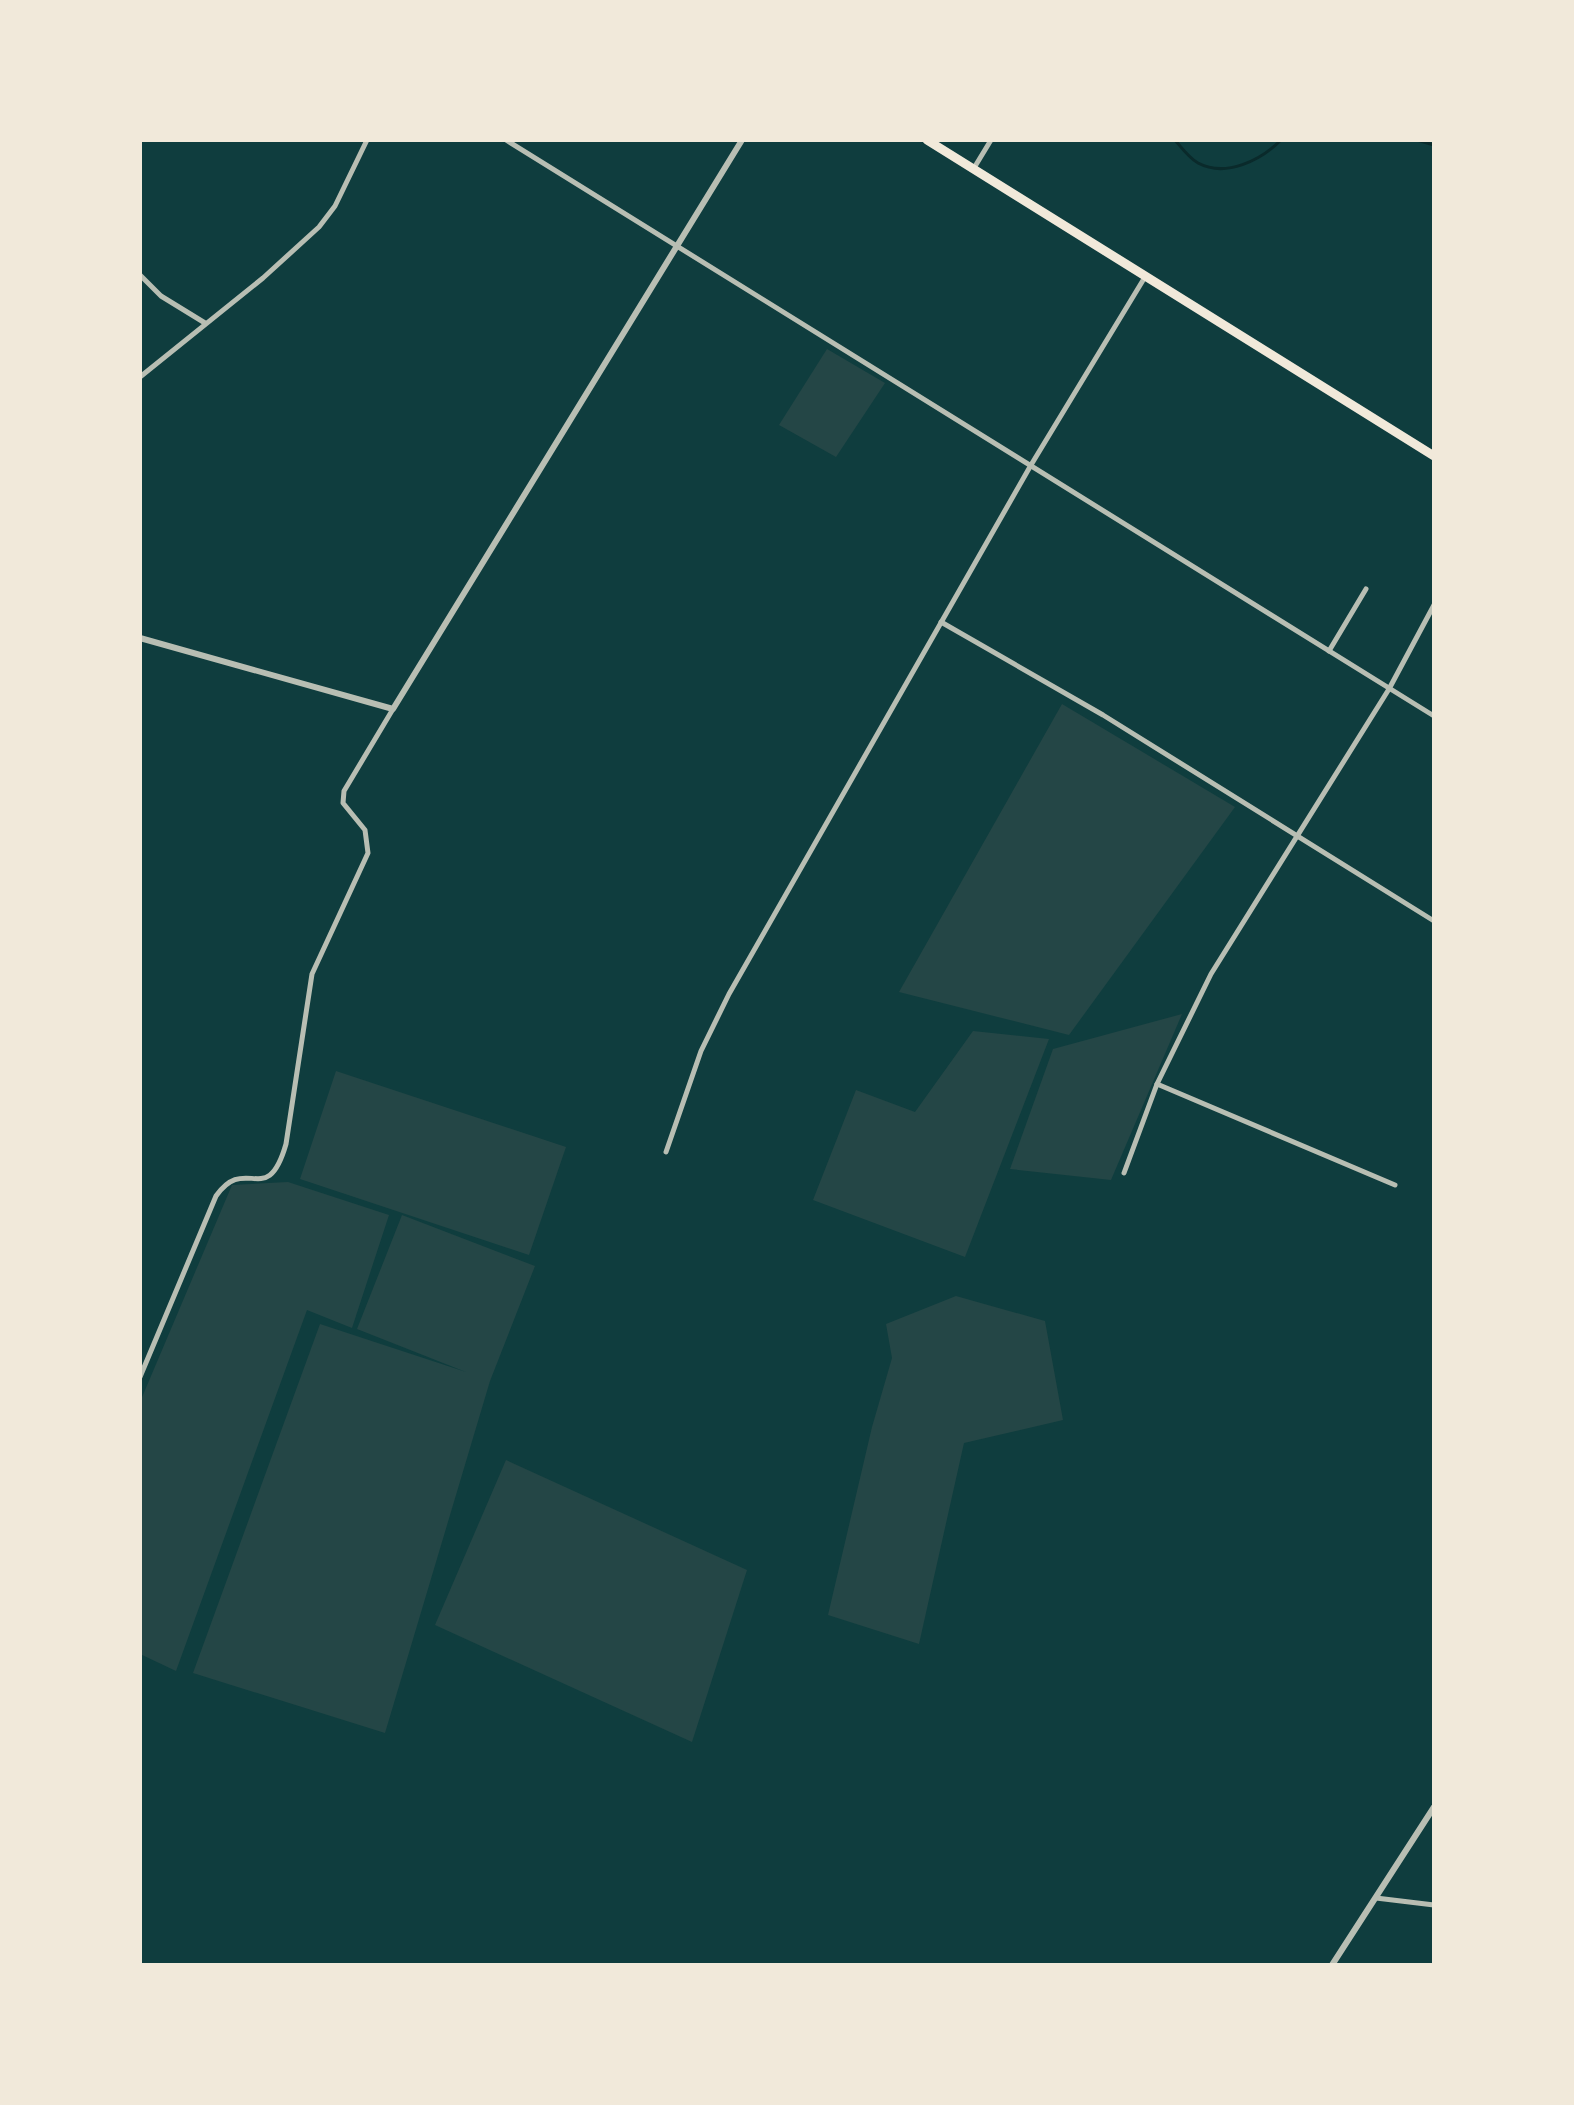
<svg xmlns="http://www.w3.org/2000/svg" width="1574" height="2105" font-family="Barlow,sans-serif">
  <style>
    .green { fill: #244646 }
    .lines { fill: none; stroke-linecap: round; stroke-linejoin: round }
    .stream { stroke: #0a2a2b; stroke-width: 3 }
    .minor { stroke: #b8beb3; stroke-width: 5 }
    .tertiary { stroke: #b8beb3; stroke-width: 6 }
    .trunk { stroke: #f1e9da; stroke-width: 9 }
  </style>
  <rect width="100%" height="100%" fill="#0f3d3e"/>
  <!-- green -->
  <g class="green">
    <path d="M827,349L885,383L836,457L779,425Z"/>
    <path d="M1062,704L1235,807L1069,1035L899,992Z"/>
    <path d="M1182,1014L1111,1180L1010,1169L1053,1049Z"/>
    <path d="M973,1031L1049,1039L965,1257L813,1200L856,1090L915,1112Z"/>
    <path d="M336,1071L566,1147L529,1255L300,1179Z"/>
    <path d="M288,1182L389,1215L352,1328L307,1310L176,1671L140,1654V1402L232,1185Z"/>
    <path d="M402,1215L535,1266L490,1381L385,1733L193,1673L320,1324L466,1372L357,1329Z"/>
    <path d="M956,1296L1045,1321L1063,1420L964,1443L919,1644L828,1615L872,1427L892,1358L886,1324Z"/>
    <path d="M506,1460L747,1570L692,1742L435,1625Z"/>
  </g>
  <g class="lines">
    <!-- stream -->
    <g class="stream">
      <path d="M1175,140C1181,147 1189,158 1198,163C1226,178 1261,160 1281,140"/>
      <path d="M1417,140L1434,145"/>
    </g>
    <!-- minor -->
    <g class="minor">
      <path d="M506,140L1434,716"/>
      <path d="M974,168L991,140"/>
      <path d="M140,275L161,296L205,323"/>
      <path d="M140,377L263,278L319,227L335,206L367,140"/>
      <path d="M941,622L1103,715L1434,921"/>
      <path d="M1329,651L1366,589"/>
      <path d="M1157,1084L1395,1185"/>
      <path d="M666,1152L701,1051L729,994L1031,465L1145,277"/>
      <path d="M1124,1173L1157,1084L1211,974L1389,689L1434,605"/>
      <path d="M140,1377L216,1196C246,1153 267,1210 286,1144L312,974L368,853L365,830L343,803L344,791L393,709"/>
      <path d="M1376,1898L1434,1905"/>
    </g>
    <!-- tertiary -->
    <g class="tertiary">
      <path d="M140,638L393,709L742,140"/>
      <path d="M1332,1965L1434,1807"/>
    </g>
    <!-- trunk -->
    <path class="trunk" d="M927,140L1434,456"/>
  </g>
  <!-- border -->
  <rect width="1574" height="2105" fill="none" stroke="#f1e9da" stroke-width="284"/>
</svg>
